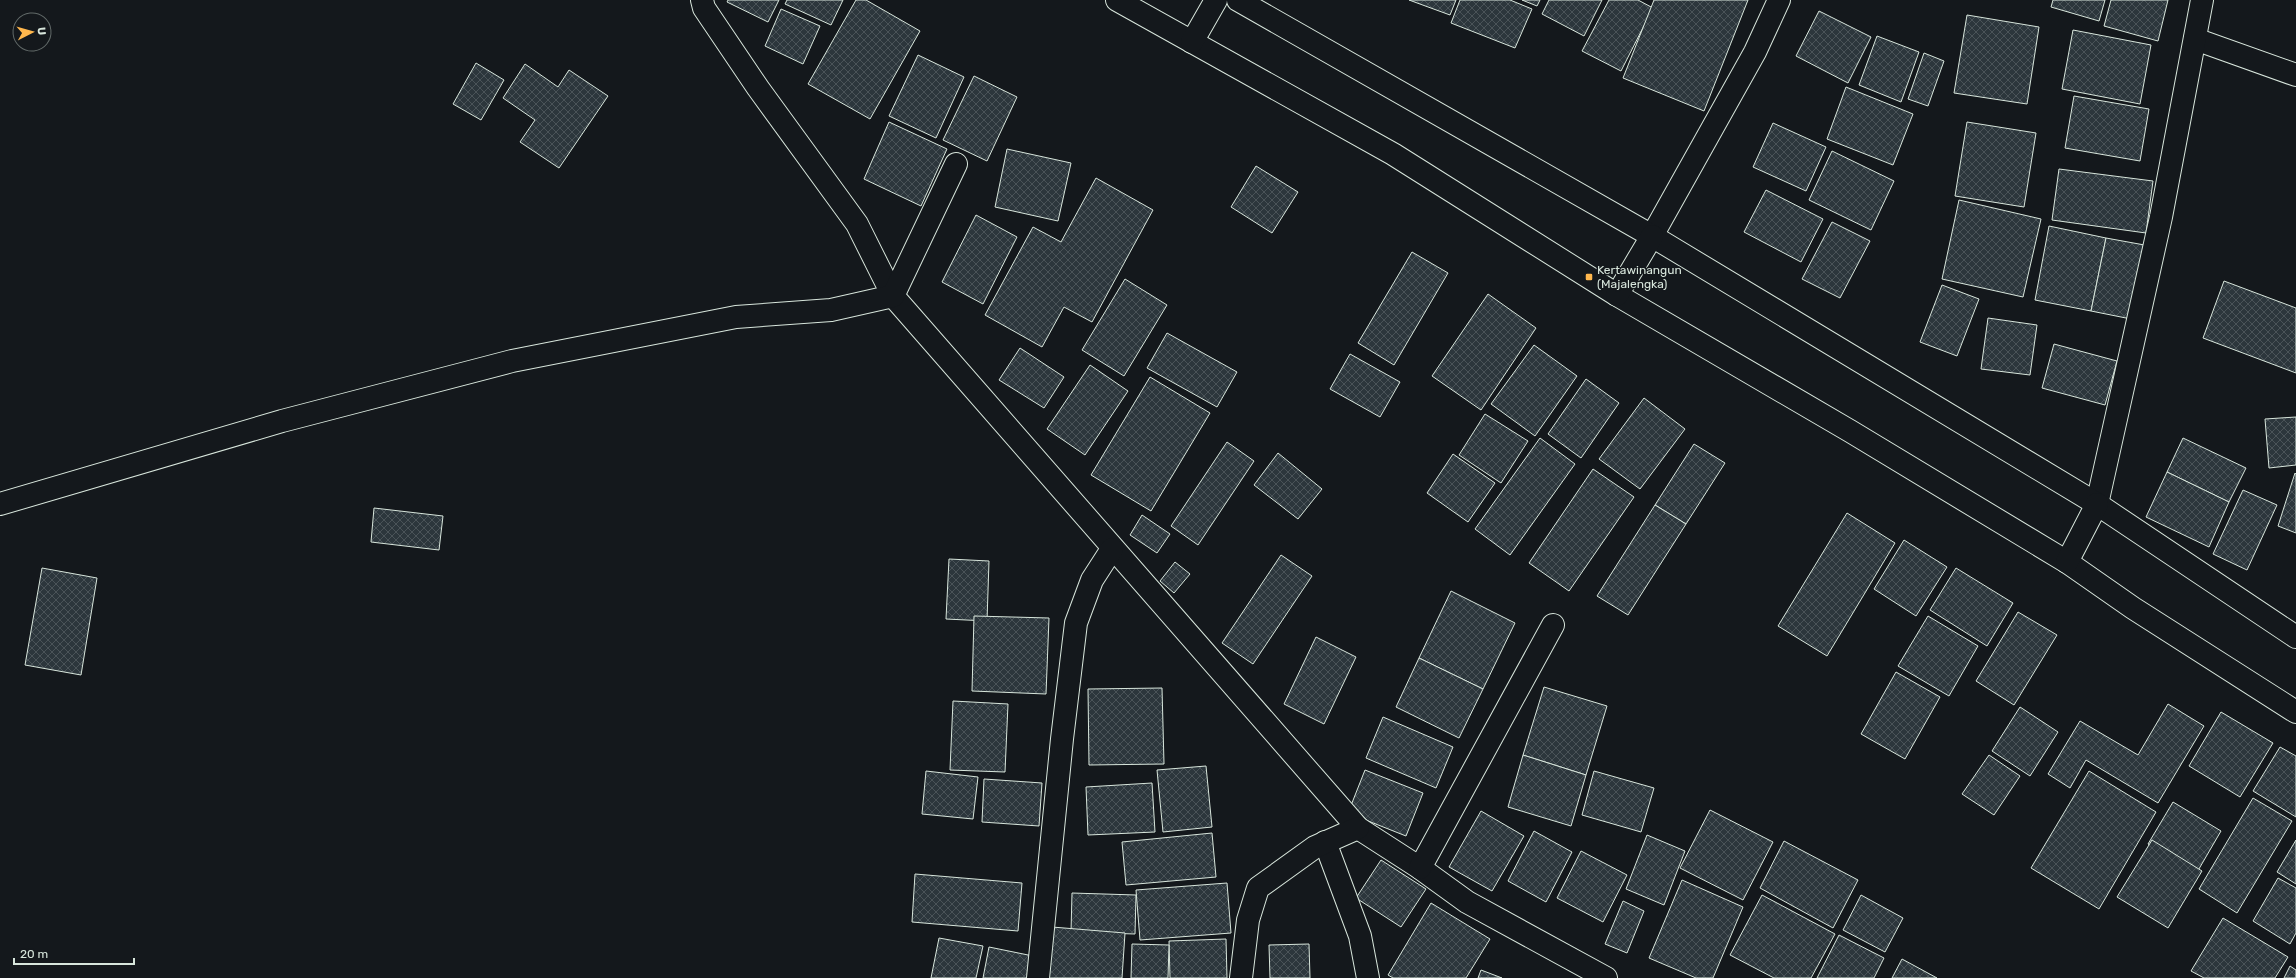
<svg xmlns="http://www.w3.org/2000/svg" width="2296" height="978" font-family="Rubik,sans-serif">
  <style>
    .building { fill: url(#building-cross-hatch); stroke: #d8e6dc }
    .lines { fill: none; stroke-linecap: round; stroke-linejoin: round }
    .minor-casing { stroke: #d8e6dc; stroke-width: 24 }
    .secondary-casing { stroke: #d8e6dc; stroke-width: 24 }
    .minor { stroke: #14181c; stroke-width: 22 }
    .secondary { stroke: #14181c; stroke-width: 22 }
    .poi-dot { fill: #ffb74d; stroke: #14181c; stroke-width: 1.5 }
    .labels { text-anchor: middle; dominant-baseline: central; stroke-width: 3; stroke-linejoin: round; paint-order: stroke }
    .poi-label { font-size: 12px; fill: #d8e6dc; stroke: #14181c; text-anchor: start }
  </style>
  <defs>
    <pattern id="building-cross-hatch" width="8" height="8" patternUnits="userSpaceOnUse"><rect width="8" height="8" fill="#2c363c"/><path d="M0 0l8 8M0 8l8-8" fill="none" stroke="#4a5358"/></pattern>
  </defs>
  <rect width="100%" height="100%" fill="#14181c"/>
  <!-- building -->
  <g class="building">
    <path d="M728,0H779L768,22L727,2Z"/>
    <path d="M787,0H843L831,25L785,4Z"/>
    <path d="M856,0H866L920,31L870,119L808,84Z"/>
    <path d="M1409,0H1456L1450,15Z"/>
    <path d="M1460,0H1510L1532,9L1515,48L1451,23Z"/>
    <path d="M1522,0H1540L1537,6Z"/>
    <path d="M1549,0H1602L1584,36L1542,14Z"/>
    <path d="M1609,0H1638L1653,8L1621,71L1582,51Z"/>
    <path d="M1654,0H1748L1704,111L1623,78Z"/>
    <path d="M2053,0H2105L2099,21L2051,7Z"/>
    <path d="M2111,0H2168L2158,41L2104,26Z"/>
    <path d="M781,9L820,26L803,64L765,46Z"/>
    <path d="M1819,11L1871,37L1848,83L1796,56Z"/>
    <path d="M1967,15L2039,27L2027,104L1954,93Z"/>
    <path d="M2073,30L2151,45L2140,104L2062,89Z"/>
    <path d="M1877,36L1919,52L1901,102L1859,85Z"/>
    <path d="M1924,53L1944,61L1928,106L1908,99Z"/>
    <path d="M918,55L964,77L936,138L889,116Z"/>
    <path d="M476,63L504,80L481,120L453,104Z"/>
    <path d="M525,64L558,87L569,70L608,96L559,168L520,142L535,120L503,98Z"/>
    <path d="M974,76L1017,97L987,161L943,140Z"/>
    <path d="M1846,87L1913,114L1893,165L1827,139Z"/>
    <path d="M2074,96L2149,109L2140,161L2065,148Z"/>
    <path d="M889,122L947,149L921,206L864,179Z"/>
    <path d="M1967,122L2036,133L2024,207L1955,196Z"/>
    <path d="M1773,123L1826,147L1806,191L1753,167Z"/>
    <path d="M1007,149L1071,163L1058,221L995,207Z"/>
    <path d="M1832,151L1894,181L1871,230L1809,200Z"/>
    <path d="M1256,166L1298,192L1272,233L1231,207Z"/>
    <path d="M2059,169L2153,181L2146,233L2052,220Z"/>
    <path d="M1096,178L1153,210L1092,322L1064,307L1042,347L985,315L1033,227L1061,242Z"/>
    <path d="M1766,190L1823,219L1801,262L1744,232Z"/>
    <path d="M1959,200L2041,219L2023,297L1942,279Z"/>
    <path d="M976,215L1017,237L983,304L942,282Z"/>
    <path d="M1832,222L1870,241L1840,298L1802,279Z"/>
    <path d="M2049,226L2106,238L2091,311L2035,300Z"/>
    <path d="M2106,238L2150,246L2136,320L2091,311Z"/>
    <path d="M1412,252L1448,273L1394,365L1358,343Z"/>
    <path d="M1125,279L1167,305L1124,376L1082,350Z"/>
    <path d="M2224,281L2296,308V373L2203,338Z"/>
    <path d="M1942,285L1979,299L1957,356L1920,342Z"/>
    <path d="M1488,294L1536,328L1481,410L1432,376Z"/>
    <path d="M1988,318L2037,325L2030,375L1981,369Z"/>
    <path d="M1167,333L1237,372L1217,407L1147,368Z"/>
    <path d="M2054,344L2117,361L2105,405L2042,388Z"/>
    <path d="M1534,345L1577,376L1535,436L1491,404Z"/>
    <path d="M1020,348L1064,377L1044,408L999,380Z"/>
    <path d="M1350,354L1400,382L1380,417L1330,389Z"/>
    <path d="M1090,365L1128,391L1085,455L1047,429Z"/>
    <path d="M1150,377L1210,413L1151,511L1091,475Z"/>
    <path d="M1586,379L1619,403L1581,458L1548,434Z"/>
    <path d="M1644,398L1685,429L1640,489L1599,459Z"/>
    <path d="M1485,414L1528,441L1501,483L1459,455Z"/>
    <path d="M2296,417V465L2269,468L2265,419Z"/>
    <path d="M1540,438L1575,464L1510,555L1475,529Z"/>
    <path d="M2183,438L2246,468L2229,502L2167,472Z"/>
    <path d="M1227,442L1254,461L1198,545L1171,526Z"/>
    <path d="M1694,444L1725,463L1686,524L1655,505Z"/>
    <path d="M1278,453L1322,489L1298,519L1254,485Z"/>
    <path d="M1453,454L1495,483L1468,522L1427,493Z"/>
    <path d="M1593,469L1634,497L1569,591L1529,563Z"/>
    <path d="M2167,472L2229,502L2209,547L2146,517Z"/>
    <path d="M2295,473L2296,474V533L2278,526Z"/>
    <path d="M2243,490L2277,505L2247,570L2213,554Z"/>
    <path d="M1655,505L1686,524L1628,615L1597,596Z"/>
    <path d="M374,508L443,516L439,550L371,542Z"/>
    <path d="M1847,513L1895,543L1827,656L1778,626Z"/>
    <path d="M1142,515L1170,534L1157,553L1130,535Z"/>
    <path d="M1904,540L1947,567L1916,616L1874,589Z"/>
    <path d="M1281,555L1312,576L1253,664L1222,643Z"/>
    <path d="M949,559L989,561L987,621L946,619Z"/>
    <path d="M1175,562L1190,574L1174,593L1160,581Z"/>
    <path d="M42,568L97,578L81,675L25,665Z"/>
    <path d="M1956,568L2013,603L1987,646L1930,610Z"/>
    <path d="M1451,591L1515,623L1483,689L1419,658Z"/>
    <path d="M2018,612L2057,635L2014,705L1976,681Z"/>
    <path d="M974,616L1049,618L1046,694L972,691Z"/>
    <path d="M1928,616L1978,646L1949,696L1898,666Z"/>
    <path d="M1316,637L1356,657L1324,724L1284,704Z"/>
    <path d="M1419,658L1483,689L1459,738L1396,707Z"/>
    <path d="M1896,672L1940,697L1905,759L1861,734Z"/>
    <path d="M1544,687L1607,706L1586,775L1523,755Z"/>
    <path d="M1162,688L1164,764L1089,765L1088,689Z"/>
    <path d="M953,701L1008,704L1005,772L950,770Z"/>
    <path d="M2168,704L2204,726L2158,803L2086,760L2070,788L2048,774L2080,721L2138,755Z"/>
    <path d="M2020,707L2058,732L2030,776L1992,751Z"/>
    <path d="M2221,712L2273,743L2240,797L2189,766Z"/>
    <path d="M1383,717L1453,747L1436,788L1366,758Z"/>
    <path d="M2280,747L2296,756V817L2253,791Z"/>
    <path d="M1523,755L1586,775L1571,826L1508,807Z"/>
    <path d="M1989,755L2020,776L1994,815L1962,794Z"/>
    <path d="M1206,766L1212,827L1163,832L1157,770Z"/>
    <path d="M1365,770L1423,793L1406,836L1348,813Z"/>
    <path d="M926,771L978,777L973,819L922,814Z"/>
    <path d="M1594,771L1654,788L1641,832L1582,815Z"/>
    <path d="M2089,771L2156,812L2099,909L2031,868Z"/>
    <path d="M984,779L1042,783L1039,826L982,822Z"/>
    <path d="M1152,783L1155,832L1088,835L1086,787Z"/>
    <path d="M2253,798L2292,821L2237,913L2199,889Z"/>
    <path d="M2173,802L2221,831L2196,874L2148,844Z"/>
    <path d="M1710,810L1773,842L1743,900L1680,868Z"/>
    <path d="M1481,811L1524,836L1492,891L1449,867Z"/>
    <path d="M1534,831L1572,852L1546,902L1508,881Z"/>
    <path d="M1212,833L1216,877L1126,885L1122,842Z"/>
    <path d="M1647,835L1685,851L1664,905L1626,889Z"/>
    <path d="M2152,840L2202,871L2168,928L2117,897Z"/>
    <path d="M2296,840V884L2277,872Z"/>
    <path d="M1784,841L1858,880L1833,928L1760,888Z"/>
    <path d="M1581,851L1627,875L1603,922L1557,898Z"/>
    <path d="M1381,860L1426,889L1401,927L1356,898Z"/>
    <path d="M915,874L1022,883L1018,931L912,922Z"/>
    <path d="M2278,878L2296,888V933L2290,944L2253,921Z"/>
    <path d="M1682,880L1743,907L1713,978H1696L1649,958Z"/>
    <path d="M1227,883L1231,933L1140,940L1136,890Z"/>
    <path d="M1072,893L1136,895L1135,934L1071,932Z"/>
    <path d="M1762,895L1835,934L1811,978H1774L1730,955Z"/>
    <path d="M1861,895L1903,918L1885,952L1843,930Z"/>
    <path d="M1623,901L1644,911L1627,953L1605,944Z"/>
    <path d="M1431,903L1490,939L1466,978H1393L1388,975Z"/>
    <path d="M2223,918L2288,957L2275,978H2204L2191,971Z"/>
    <path d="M1052,927L1125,933L1122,978H1048Z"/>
    <path d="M1839,935L1884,958L1874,978H1817Z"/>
    <path d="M939,938L983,946L976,978H931Z"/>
    <path d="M1226,939L1227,978H1170L1169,941Z"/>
    <path d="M1132,944L1169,945L1168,978H1131Z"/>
    <path d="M1309,944L1310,978H1270L1269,945Z"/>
    <path d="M989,947L1033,956L1029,978H983Z"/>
    <path d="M1902,959L1937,978H1892Z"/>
    <path d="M2290,966L2296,970V978H2284Z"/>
    <path d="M1481,970L1502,978H1478Z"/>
  </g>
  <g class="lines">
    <defs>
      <g id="minor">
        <path d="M702,0L704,8L758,88L857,224L893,296L1358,828L1420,868L1467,902L1606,978"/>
        <path d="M2195,39L2296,75"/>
        <path d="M1652,236L1755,52L1779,0"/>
        <path d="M0,504L282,421L512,361L736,317L831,310L893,296L956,164"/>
        <path d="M2097,504L2161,217L2202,0"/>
        <path d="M1325,842L1360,936L1368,978"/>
        <path d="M1420,868L1553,625"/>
        <path d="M1038,978L1062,739L1076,623L1092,580L1112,549"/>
        <path d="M1241,978L1248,920L1258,888L1315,847L1358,828"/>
      </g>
      <g id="secondary">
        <path d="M1117,0L1393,154L1617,295L1850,431L2067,562L2133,608L2296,712"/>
        <path d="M1238,0L1652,236L2097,504L2296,637"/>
        <path d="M1192,42L1216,0"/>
        <path d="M1617,295L1652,236"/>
        <path d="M2067,562L2097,504"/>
      </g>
    </defs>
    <!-- minor casing -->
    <use href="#minor" class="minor-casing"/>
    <!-- secondary casing -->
    <use href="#secondary" class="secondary-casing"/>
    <!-- minor -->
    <use href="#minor" class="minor"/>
    <!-- secondary -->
    <use href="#secondary" class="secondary"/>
  </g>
  <!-- markers -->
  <rect class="poi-dot" x="1585" y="273" width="8" height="8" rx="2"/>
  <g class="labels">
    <!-- poi labels -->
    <g class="poi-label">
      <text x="1597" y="270">Kertawinangun<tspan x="1597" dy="14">(Majalengka)</tspan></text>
    </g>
  </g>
  <!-- north arrow -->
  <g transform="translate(32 32) rotate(84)"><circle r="19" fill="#14181c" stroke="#626a69"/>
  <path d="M0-3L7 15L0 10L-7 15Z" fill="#ffb74d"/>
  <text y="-6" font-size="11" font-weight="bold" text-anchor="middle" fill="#d8e6dc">U</text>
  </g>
  <!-- scale -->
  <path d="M14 958v6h120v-6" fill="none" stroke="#d8e6dc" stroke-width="2"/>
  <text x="20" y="958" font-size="12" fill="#d8e6dc" stroke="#14181c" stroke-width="3" paint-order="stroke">20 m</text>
</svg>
